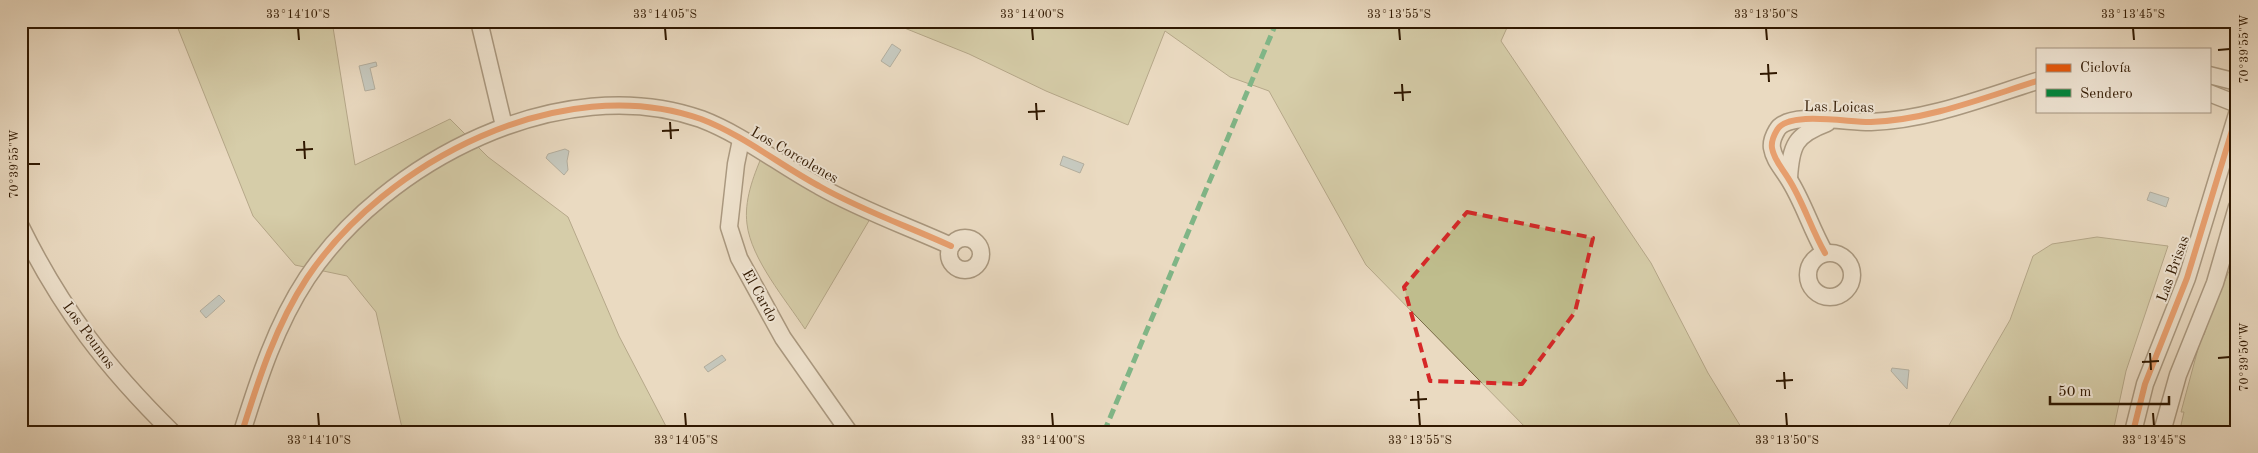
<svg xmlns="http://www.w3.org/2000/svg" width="2258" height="453" font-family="'Old Standard TT',serif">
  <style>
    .green { fill: #bfbd8d; stroke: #786a46 }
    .water { fill: #9eb7bf; stroke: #727773 }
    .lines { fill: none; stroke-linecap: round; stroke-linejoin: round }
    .minor-casing { stroke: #5e4830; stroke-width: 19 }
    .minor { stroke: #f1e7d7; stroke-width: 16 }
    .quiet { stroke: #00873e; stroke-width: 5; stroke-dasharray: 10 5; stroke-linecap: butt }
    .cycleway-casing { stroke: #f1e7d7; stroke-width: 9 }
    .cycleway { stroke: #e8590c; stroke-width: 6 }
    .marked { fill: none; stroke: #d62828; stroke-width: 4; stroke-dasharray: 10 6; stroke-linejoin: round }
    .ticks { fill: none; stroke: #301800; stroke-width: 2 }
    .labels { text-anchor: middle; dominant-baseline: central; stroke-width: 4; stroke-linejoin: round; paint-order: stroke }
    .street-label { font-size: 15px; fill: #301800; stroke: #f1e7d7 }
    .neatline { fill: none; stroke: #301800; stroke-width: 2 }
    .ticks-label { font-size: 12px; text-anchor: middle; fill: #301800 }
  </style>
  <rect width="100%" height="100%" fill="#eadac1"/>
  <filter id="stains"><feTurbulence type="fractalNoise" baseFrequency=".004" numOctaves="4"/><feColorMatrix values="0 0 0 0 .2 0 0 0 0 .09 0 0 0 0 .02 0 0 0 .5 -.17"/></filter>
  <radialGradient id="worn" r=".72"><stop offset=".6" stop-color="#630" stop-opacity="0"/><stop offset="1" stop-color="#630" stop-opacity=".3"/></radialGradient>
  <!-- green -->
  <g class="green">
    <path d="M175,21H332L355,165L450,119L488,157L568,217L619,336L669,432H405L402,428L376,312L347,276L295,265L253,216Z"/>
    <path d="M887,21H1510L1501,41L1651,263L1708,373L1744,432H1530L1366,265L1269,91L1230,77L1165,31L1128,125L1046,91L969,54Z"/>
    <path d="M762,156L870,219L805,329C786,300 751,259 747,224C744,201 753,177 762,156Z"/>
    <path d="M2097,237L2168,246L2126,371L2113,432H1945L2010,320L2033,256L2052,244Z"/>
    <path d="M2237,266V432H2197L2181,425L2184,412H2181L2202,334L2204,335L2211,312L2230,269Z"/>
  </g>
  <!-- water -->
  <g class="water">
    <path d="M892,44L901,50L890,67L881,61Z"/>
    <path d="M376,62L377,66L370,68L375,89L365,91L359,66Z"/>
    <path d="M565,149L569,151L567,161L568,170L564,175L546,158L548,154Z"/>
    <path d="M1063,156L1084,164L1080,173L1060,165Z"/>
    <path d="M2150,192L2169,198L2166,207L2147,200Z"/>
    <path d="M219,295L225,301L206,318L200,311Z"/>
    <path d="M722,355L726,360L708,372L704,367Z"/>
    <path d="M1892,368L1909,370L1907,389L1891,371Z"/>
  </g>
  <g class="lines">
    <defs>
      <g id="minor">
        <path d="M479,21L504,126"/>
        <path d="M2209,75L2237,82"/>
        <path d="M2209,93L2237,104"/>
        <path d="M741,140L736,164L729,227L739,258L783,338L849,432"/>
        <path d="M1789,178C1791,145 1795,135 1827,123"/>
        <path d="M21,227C62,310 107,368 172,432"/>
        <circle cx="965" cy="254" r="16"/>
        <circle cx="1830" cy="275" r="22"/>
        <path d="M1825,253C1811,229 1803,201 1788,178C1782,168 1774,160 1772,148C1771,142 1774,135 1777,130C1788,110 1851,123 1871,122C1928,120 1983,98 2037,81"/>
        <path d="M242,432C259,378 276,325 307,278C385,161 562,70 701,119C743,135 780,165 819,186C861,210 907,226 951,246"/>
        <path d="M2133,432L2145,384L2187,278L2237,114"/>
        <path d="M2162,432L2178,375L2215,283L2237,207"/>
      </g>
    </defs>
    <!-- minor casing -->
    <use href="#minor" class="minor-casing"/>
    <!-- minor -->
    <use href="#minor" class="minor"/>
    <!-- quiet -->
    <path class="quiet" d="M1104,432L1277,21"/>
    <defs>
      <g id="cycleway">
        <path d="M1825,253C1811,229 1803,201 1788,178C1782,168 1774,160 1772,148C1771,142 1774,135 1777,130C1788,110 1851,123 1871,122C1928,120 1983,98 2037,81"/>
        <path d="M242,432C259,378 276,325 307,278C385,161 562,70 701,119C743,135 780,165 819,186C861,210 907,226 951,246"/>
        <path d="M2133,432L2145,384L2187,278L2237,114"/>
      </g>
    </defs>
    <!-- cycleway casing -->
    <use href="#cycleway" class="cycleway-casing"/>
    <!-- cycleway -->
    <use href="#cycleway" class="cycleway"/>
  </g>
  <!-- marked area -->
  <path d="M0 0H2258V453H0ZM1467,212L1593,238L1575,312L1522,384L1430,381L1404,287Z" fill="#eadac1" fill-opacity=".55" fill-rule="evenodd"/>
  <path class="marked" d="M1467,212L1593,238L1575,312L1522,384L1430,381L1404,287Z"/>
  <!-- ticks -->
  <path class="ticks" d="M298,28L299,40M665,28L666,40M1032,28L1033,40M1399,28L1400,40M1766,28L1767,40M2133,28L2134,40M2218,50L2230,49M1768,64L1769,82M1760,74L1777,73M1402,84L1403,101M1394,93L1411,92M1036,103L1037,120M1028,112L1045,111M670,122L671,139M662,131L679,130M304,141L305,159M296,150L313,149M28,164H40M2150,353L2151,370M2218,358L2230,357M2142,362L2159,361M1784,372L1785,389M1776,381L1793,380M1418,391L1419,409M1410,400L1427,399M318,413L319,426M685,413L686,426M1052,413L1053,426M1419,413L1420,426M1786,413L1787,426M2153,413L2154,426"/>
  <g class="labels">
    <!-- street labels -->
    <g class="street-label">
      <text transform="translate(1839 108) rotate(1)">Las Loicas</text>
      <text transform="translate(794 156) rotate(30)">Los Corcolenes</text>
      <text transform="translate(2174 269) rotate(-70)">Las Brisas</text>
      <text transform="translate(759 296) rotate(61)">El Cardo</text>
      <text transform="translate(88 336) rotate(54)">Los Peumos</text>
    </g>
  </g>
  <!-- margin -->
  <rect width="2258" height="453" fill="none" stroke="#eadac1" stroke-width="55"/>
  <!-- legend -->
  <rect x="2036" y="48" width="175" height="65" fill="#f1e7d7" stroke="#a49481"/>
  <rect x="2046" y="64" width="25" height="8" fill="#e8590c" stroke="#a49481"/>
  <text x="2080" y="72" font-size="15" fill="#301800">Ciclovía</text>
  <rect x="2046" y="89" width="25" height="8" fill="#00873e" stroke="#a49481"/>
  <text x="2080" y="98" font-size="15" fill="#301800">Sendero</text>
  <!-- scale -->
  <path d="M2050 396v8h119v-8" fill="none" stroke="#301800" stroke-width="2.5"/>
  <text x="2058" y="396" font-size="15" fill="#301800" stroke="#f1e7d7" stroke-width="4" paint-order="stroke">50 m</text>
  <rect x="28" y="28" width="2202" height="398" class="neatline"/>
  <g class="ticks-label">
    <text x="298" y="18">33°14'10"S</text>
    <text x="665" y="18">33°14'05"S</text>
    <text x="1032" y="18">33°14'00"S</text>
    <text x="1399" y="18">33°13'55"S</text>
    <text x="1766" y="18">33°13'50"S</text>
    <text x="2133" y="18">33°13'45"S</text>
    <text transform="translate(2244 49) rotate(-90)" y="4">70°39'55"W</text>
    <text transform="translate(14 164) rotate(-90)" y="4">70°39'55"W</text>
    <text transform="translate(2244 357) rotate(-90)" y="4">70°39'50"W</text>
    <text x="319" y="444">33°14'10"S</text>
    <text x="686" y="444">33°14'05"S</text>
    <text x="1053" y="444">33°14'00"S</text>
    <text x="1420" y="444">33°13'55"S</text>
    <text x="1787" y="444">33°13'50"S</text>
    <text x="2154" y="444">33°13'45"S</text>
  </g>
  <rect width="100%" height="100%" filter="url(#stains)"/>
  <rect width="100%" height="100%" fill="url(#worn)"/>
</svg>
